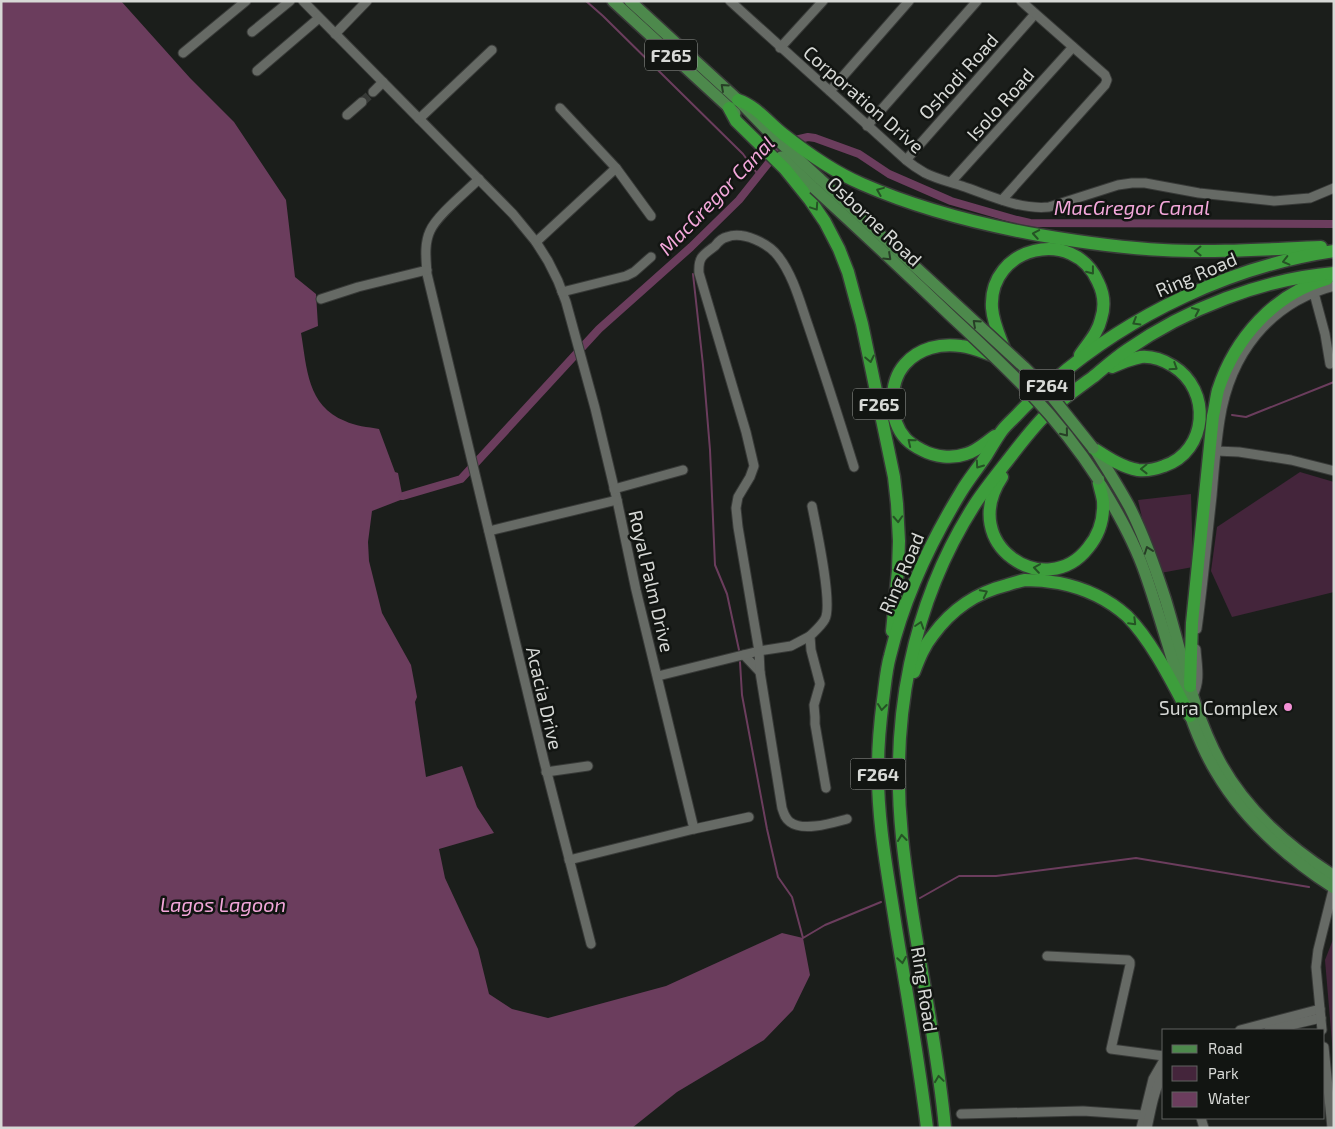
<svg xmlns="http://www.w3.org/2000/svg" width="1335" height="1129" font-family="'Exo 2',sans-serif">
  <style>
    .green { fill: #44253b }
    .water { fill: #6b3d5d }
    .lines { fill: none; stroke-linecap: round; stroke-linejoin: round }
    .stream { stroke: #6b3d5d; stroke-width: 2 }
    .canal { stroke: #6b3d5d; stroke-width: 8 }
    .minor-tunnel { stroke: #373a37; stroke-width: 9; stroke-dasharray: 9 4.5; stroke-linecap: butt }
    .minor-casing { stroke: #383a38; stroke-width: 11 }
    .major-casing { stroke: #383a38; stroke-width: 14 }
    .highway-casing { stroke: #383a38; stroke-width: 15 }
    .minor { stroke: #666a65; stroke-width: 9 }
    .major { stroke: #4d894c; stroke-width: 11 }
    .highway { stroke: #3d9e3c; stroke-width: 12 }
    .major-bridge-casing { stroke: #383a38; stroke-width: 14; stroke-linecap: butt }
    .major-bridge { stroke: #4d894c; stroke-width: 11 }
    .oneway { stroke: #273e26 }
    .oneway2 { stroke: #255325 }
    .poi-dot { fill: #f391d5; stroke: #121512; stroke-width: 2 }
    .labels { text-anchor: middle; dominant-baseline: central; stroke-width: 5; stroke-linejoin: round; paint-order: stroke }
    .shield { fill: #121512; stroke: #9c9e9b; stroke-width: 1 }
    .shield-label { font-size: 18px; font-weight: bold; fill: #d7d9d6 }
    .street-label { font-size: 19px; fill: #d7d9d6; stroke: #121512 }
    .poi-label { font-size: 19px; fill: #d7d9d6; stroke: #121512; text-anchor: end }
    .water-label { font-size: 20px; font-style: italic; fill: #f3a7da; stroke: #121512 }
  </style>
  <rect width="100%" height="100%" fill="#1b1e1b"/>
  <!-- green -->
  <g class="green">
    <path d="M1300,472L1334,482V592L1232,617L1211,571L1217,527Z"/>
    <path d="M1191,494L1193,567L1155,574L1138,500Z"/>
    <path d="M1334,937V1066L1325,960Z"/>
  </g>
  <!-- water -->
  <path class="water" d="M1,1H121L190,78L234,122L286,200L295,277L316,294L318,326L301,333C307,368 307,406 345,421C355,426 368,427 379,429L395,472L398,473L403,499L372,511L368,542L369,561L382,613L411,665L417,697L415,702L426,777L462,766L477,807L494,833L439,849L445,878L478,949L489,994L512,1009L548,1018L666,986L782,933L803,938L810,975L793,1010L764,1040L677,1092L632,1128H1Z"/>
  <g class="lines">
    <!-- stream -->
    <g class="stream">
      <path d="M586,1L603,16L743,154L759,176"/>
      <path d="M693,274L703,365L710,450L715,565L727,594L739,650"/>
      <path d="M1232,415L1246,417L1334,382"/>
      <path d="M740,662L742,695L767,829L778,877L792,897L803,938L825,925L881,902"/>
      <path d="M920,898L959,876H996L1136,858L1309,887"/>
    </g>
    <!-- canal -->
    <path class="canal" d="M403,496L461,479L599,329L691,247L739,200L778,151L788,143L795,140L808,137L815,138L859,154L889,174L951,201L1017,220L1030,223L1334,224"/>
    <!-- minor-tunnel -->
    <path class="minor-tunnel" d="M362,102L373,92"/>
    <defs>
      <g id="minor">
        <path d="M303,1L513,214L536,242L548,261L558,281L566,302L595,408L617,500L636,590L694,829"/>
        <path d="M730,1L906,160C912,165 918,169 925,173C937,179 950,182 962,186C989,195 1019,210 1049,207L1118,185L1132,183H1145L1199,193L1274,201L1310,198L1334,188"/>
        <path d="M252,32L290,1"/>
        <path d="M335,34L367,1"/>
        <path d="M780,48L823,1"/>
        <path d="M183,53L246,1"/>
        <path d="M257,71L319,18"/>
        <path d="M830,91L909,1"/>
        <path d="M373,92L383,82"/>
        <path d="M560,108L616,168L651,216"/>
        <path d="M347,115L362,102"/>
        <path d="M419,119L492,50"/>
        <path d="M867,126L977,1"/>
        <path d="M906,160L1035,14"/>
        <path d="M479,179C466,192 437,215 430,231C424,244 426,259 427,274L544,761L591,944"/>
        <path d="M951,182L1073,47"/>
        <path d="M1002,200L1105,85L1107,80L1105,75L1021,1"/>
        <path d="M536,242L616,168"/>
        <path d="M562,292L626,276L634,272L651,257"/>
        <path d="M1314,293L1325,334L1330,364"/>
        <path d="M321,299L358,287L427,270"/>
        <path d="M1216,451L1239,452L1291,460L1334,471"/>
        <path d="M614,489L683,470"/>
        <path d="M812,506C816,526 833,604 825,619C822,625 815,631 810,636L811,650L820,684L814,705L815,717V724L826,788"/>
        <path d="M489,531L617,500"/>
        <path d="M1197,629C1203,585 1207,540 1212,496C1214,471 1216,445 1220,420C1230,355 1269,303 1334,286"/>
        <path d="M744,655L760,672"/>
        <path d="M658,676L759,651L791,646L810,636"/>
        <path d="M1193,695C1201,681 1197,665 1196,649"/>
        <path d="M546,772L588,766"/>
        <path d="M847,819C832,823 803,832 790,822C785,818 784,814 782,808L760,672L759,651L738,527L736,508L738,497L750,477L754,466L746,432L699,273C698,257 703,255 715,246C718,242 722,238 727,237C743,231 768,243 778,256C793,275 800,302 808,325C824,372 839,419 854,467"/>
        <path d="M569,860L694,829L749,817"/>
        <path d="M1047,956L1128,960L1130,962V965L1111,1049L1164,1056"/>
        <path d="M1240,1030L1320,1009"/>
        <path d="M1269,1030L1321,1018"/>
        <path d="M1322,1030L1316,967L1318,950L1334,886"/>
        <path d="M1324,1047L1332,1128"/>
        <path d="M961,1114L1083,1111L1143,1115"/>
        <path d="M1201,1118L1204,1128"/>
        <path d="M1141,1128L1153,1079L1164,1060"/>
        <path d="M1147,1128C1151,1111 1154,1088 1164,1074"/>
      </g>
      <g id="major">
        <path d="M613,1L735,113"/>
        <path d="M630,1L738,100L771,134L820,179"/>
        <path d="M781,157L814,188"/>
        <path d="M1094,448C1106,467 1118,486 1129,506C1144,535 1155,567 1165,598C1182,653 1192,711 1220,762C1247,811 1288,846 1334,876"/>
        <path d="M1101,485C1118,513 1134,541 1145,573C1157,607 1167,643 1178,678C1188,710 1198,742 1216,772C1244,820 1288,858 1334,888"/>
      </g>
      <g id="highway">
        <path d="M738,100C756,106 768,122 783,134C807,153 834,172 862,184C919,209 978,224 1039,235C1080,242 1121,248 1163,250C1215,253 1269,249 1321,247"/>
        <path d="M729,108L736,121L785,169L810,200L825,222L839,249L848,272L862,324L894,477L897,504L899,541L898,570L892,631"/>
        <path d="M1004,348C999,335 993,322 992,308C988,246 1074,226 1098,282C1104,294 1105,307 1101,319C1098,333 1088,343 1080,355"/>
        <path d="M994,356C983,352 972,347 961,346C941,343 919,348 905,364C888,383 889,421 906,439C911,444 916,447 922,450C935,457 952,459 966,454C977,451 986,442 995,436"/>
        <path d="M1093,448C1107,457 1121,467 1138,470C1146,471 1156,469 1164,466C1208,451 1212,390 1173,366C1163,360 1153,356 1141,357C1131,359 1121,363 1112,367"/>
        <path d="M1002,477C957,545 1046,602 1088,548C1099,535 1104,518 1103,501C1102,494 1099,486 1098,479"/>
        <path d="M914,672C919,659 924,646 933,635C952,609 975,593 1007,585C1013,583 1019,581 1025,580C1037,580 1048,581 1059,583C1084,588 1108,599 1127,616C1152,641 1173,684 1190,716"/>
        <path d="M1190,686L1192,623L1213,416C1215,408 1216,398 1218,390C1235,338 1274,294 1327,279"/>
        <path d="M927,1128C919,1061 907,995 896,928C888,875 877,821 878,767C878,745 880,723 883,700C885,686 886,670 890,656C904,598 930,543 961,492C968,480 978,468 986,456C991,448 996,439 1001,432C1005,426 1011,421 1016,416C1028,403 1040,392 1053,381C1131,314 1232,266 1334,251"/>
        <path d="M945,1128C936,1030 912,935 902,837C890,720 911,604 975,504C985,489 997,474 1008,460C1018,447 1028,434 1039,422C1054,405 1074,391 1093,377C1104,368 1115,358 1127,350C1186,309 1262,279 1334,273"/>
      </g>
    </defs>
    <!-- minor casing -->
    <use href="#minor" class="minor-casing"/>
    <!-- major casing -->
    <use href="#major" class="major-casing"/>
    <!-- highway casing -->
    <use href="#highway" class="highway-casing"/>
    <!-- minor -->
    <use href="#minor" class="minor"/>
    <!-- major -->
    <use href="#major" class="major"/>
    <!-- highway -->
    <use href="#highway" class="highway"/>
    <defs>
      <g id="major-bridge">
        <path d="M820,179L1024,367L1045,388L1093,448"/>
        <path d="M814,188C861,231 907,274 953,318C1008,369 1057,415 1098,479"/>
      </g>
    </defs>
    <!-- major-bridge casing -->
    <use href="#major-bridge" class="major-bridge-casing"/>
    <!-- major-bridge -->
    <use href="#major-bridge" class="major-bridge"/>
  </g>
  <!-- one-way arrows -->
  <defs><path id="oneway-chevron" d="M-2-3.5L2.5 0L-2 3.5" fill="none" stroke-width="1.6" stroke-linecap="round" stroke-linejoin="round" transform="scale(1.25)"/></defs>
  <g class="oneway">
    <use href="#oneway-chevron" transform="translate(724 87) rotate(-138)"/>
    <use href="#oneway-chevron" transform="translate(888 257) rotate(43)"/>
    <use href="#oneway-chevron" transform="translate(976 323) rotate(-138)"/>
    <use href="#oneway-chevron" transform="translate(1065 433) rotate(51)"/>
    <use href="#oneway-chevron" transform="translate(1148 550) rotate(-110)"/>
  </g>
  <g class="oneway2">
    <use href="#oneway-chevron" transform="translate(880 191) rotate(-158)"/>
    <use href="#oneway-chevron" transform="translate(815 207) rotate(56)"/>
    <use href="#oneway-chevron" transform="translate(1036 234) rotate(-170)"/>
    <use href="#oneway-chevron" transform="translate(1198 251) rotate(179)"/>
    <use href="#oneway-chevron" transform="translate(1286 261) rotate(166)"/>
    <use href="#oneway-chevron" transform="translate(1091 271) rotate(52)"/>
    <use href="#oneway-chevron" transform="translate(1196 311) rotate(-25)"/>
    <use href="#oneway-chevron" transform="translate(1136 322) rotate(149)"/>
    <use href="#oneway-chevron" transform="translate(870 359) rotate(78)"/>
    <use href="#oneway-chevron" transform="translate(1174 367) rotate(33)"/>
    <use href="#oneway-chevron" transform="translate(911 442) rotate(-141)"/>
    <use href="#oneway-chevron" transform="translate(979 465) rotate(125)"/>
    <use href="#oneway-chevron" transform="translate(1144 469) rotate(179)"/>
    <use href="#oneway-chevron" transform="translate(898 519) rotate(87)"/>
    <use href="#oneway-chevron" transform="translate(1037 568) rotate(-172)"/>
    <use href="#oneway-chevron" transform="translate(984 593) rotate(-27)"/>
    <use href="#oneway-chevron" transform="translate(1133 622) rotate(45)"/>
    <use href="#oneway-chevron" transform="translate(920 625) rotate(-72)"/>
    <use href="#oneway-chevron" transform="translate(882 707) rotate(97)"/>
    <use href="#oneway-chevron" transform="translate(902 838) rotate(-96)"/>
    <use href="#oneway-chevron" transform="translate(902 960) rotate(81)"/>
    <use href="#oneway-chevron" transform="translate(939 1079) rotate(-98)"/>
  </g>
  <!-- markers -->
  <circle class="poi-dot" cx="1288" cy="707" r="5"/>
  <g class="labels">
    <!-- shield labels -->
    <g class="shield">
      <rect x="645" y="39.5" width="52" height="31" rx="4"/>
      <rect x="1019.5" y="369.5" width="55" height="31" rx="4"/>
      <rect x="853" y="388.5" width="52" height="31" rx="4"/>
      <rect x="850.5" y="758.5" width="55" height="31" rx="4"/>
    </g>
    <g class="shield-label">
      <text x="671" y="55">F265</text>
      <text x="1047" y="385">F264</text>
      <text x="879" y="404">F265</text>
      <text x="878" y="774">F264</text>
    </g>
    <!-- street labels -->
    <g class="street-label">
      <text transform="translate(958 76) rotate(-48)">Oshodi Road</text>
      <text transform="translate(864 99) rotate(41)">Corporation Drive</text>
      <text transform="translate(1000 104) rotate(-48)">Isolo Road</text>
      <text transform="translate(875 221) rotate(43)">Osborne Road</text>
      <text transform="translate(1196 274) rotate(-23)">Ring Road</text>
      <text transform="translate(901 573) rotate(-67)">Ring Road</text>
      <text transform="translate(652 581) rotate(77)">Royal Palm Drive</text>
      <text transform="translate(545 698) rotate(77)">Acacia Drive</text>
      <text transform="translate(925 989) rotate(81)">Ring Road</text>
    </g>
    <!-- poi labels -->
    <g class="poi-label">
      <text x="1278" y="707">Sura Complex</text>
    </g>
    <!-- water labels -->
    <g class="water-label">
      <text transform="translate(716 195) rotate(-46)">MacGregor Canal</text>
      <text x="1132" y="207">MacGregor Canal</text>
      <text x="223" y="904">Lagos Lagoon</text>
    </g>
  </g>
  <!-- border -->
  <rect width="1335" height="1129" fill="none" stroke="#d7d9d6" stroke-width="5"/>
  <!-- legend -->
  <rect x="1162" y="1029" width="162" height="90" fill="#121512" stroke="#616360"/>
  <rect x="1172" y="1045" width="25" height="8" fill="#4d894c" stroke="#616360"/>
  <text x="1208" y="1054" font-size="15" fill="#d7d9d6">Road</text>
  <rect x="1172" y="1066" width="25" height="15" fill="#44253b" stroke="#616360"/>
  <text x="1208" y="1079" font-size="15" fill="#d7d9d6">Park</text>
  <rect x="1172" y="1092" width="25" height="15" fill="#6b3d5d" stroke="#616360"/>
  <text x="1208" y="1104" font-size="15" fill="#d7d9d6">Water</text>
</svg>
